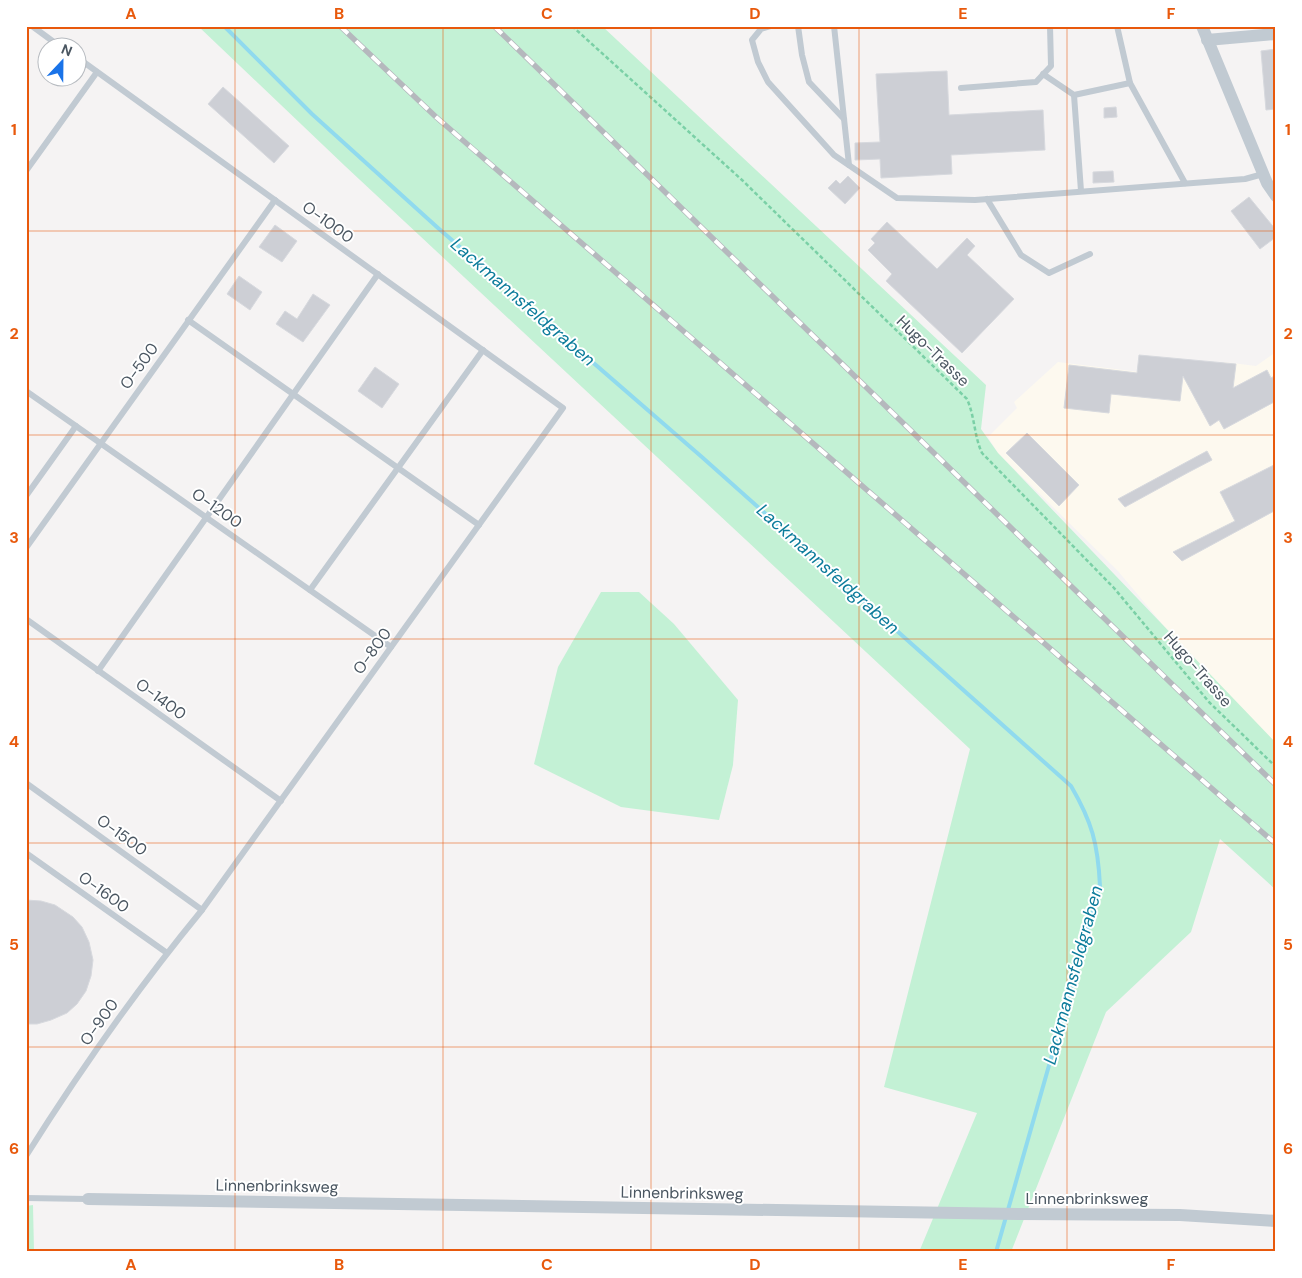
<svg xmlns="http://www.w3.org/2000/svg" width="1302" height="1278" font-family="'DM Sans',sans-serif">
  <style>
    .commercial { fill: #fdf9ef }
    .green { fill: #c3f1d5 }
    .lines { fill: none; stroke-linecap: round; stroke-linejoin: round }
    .stream { stroke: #90daee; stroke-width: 4 }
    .building { fill: #cdcfd5; stroke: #d7d9de }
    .path { stroke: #7ad0a6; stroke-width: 2.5; stroke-dasharray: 4 2.5; stroke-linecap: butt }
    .lane { stroke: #c1cad2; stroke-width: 6 }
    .street { stroke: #c1cad2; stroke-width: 12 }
    .rail-casing { stroke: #b5b8bd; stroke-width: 5.5 }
    .rail { stroke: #fff; stroke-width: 4; stroke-dasharray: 11; stroke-linecap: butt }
    .grid { fill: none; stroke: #e8590c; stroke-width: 1; stroke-opacity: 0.55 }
    .labels { text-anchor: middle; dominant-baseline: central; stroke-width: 4; stroke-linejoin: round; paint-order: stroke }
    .street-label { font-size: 16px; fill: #4a5661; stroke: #fff }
    .water-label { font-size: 18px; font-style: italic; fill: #0c7c9b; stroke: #fff }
    .neatline { fill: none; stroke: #e8590c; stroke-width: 2 }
    .grid-label { font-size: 16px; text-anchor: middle; font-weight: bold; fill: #e8590c }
  </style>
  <rect width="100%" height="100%" fill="#f5f3f3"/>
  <!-- commercial -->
  <path class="commercial" d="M1276,352V760L1118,571L998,453L988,437L1017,408L1014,402L1058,362L1221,382L1224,362L1256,366Z"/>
  <!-- green -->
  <g class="green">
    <path d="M198,26H602L986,385L981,429L998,453L1276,743V890L1220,839L1191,932L1106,1012L1011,1252H919L977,1113L884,1087L970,749L345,166Z"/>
    <path d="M601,592H639L674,624L738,700L733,765L719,820L621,807L534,764L558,667Z"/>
    <path d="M33,1205L34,1252H26V1206Z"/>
  </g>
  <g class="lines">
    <!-- stream -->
    <path class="stream" d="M224,26L312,114L438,228L703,458L1071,786C1092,822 1098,844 1100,886L996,1252"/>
  </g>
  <!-- building -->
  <g class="building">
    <path d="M1276,49V109L1266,110L1261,51Z"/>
    <path d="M947,71L949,115L1043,110L1045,150L951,155L952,174L881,178L880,159L855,160V143L880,142L876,74Z"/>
    <path d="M223,87L289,146L274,163L208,104Z"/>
    <path d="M1116,107L1117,117L1104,118V108Z"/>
    <path d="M1113,171L1114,182L1093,183V172Z"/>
    <path d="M848,176L860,188L845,204L828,188L836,180L840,184Z"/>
    <path d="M1249,197L1276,230V237L1260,249L1231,211Z"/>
    <path d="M887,222L937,269L967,238L975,246L967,255L1014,299L962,353L886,281L892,274L868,250L875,243L871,239Z"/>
    <path d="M275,225L297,241L282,262L259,247Z"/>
    <path d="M239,276L262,292L250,310L227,294Z"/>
    <path d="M313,294L330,305L303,342L276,324L285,311L297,319Z"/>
    <path d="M1139,355L1236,364L1233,388L1267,370L1271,378L1276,375V401L1224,429L1219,420L1210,426L1183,376L1180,401L1111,394L1109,413L1064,408L1069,365L1137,373Z"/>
    <path d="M375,367L399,384L382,408L358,391Z"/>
    <path d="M1027,433L1079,485L1059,506L1006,453Z"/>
    <path d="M1207,451L1212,460L1189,472L1125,507L1118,499Z"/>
    <path d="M1276,464V510L1182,561L1173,552L1235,521L1220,492Z"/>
    <path d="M26,900L41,901L55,905L73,917L82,927L89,942L93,960L91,976L86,991L77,1004L67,1013L51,1020L37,1024H26Z"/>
  </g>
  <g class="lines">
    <!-- path -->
    <path class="path" d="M572,26L742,180L967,399C975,417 974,436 982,453L1114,588L1209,702L1276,767"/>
    <!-- lane -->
    <g class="lane">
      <path d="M32,26L62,48"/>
      <path d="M771,26L761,29L752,40L758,62L768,82L834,155L897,198L975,200L1245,179L1263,174"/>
      <path d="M798,26L802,55L809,82L844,119"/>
      <path d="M834,26L849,165"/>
      <path d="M1117,26L1130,83L1185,183"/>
      <path d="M1043,74L1074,95L1130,83"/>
      <path d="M961,88L1036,82L1051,66L1050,26"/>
      <path d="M1074,95L1081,191"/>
      <path d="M26,171L97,72"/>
      <path d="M987,199L1021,255L1049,273L1090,254"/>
      <path d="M188,320L479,525"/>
      <path d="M26,391L391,647"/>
      <path d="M26,496L76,426"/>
      <path d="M26,548L275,200"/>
      <path d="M310,590L483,350"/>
      <path d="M26,619L281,801"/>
      <path d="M98,671L378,274"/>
      <path d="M26,783L202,910"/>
      <path d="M26,853L167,953"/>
      <path d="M26,1156C80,1070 138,988 202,910L563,408L78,58"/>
      <path d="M26,1198L88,1199"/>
    </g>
    <!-- street -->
    <g class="street">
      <path d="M1202,26L1267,183L1276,196"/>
      <path d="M1207,40L1276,34"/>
      <path d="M88,1199L1019,1214L1180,1215L1276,1221"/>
    </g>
    <defs>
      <g id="rail">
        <path d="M340,26L436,117L1276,844"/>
        <path d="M494,26L1276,785"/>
      </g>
    </defs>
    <!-- rail casing -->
    <use href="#rail" class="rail-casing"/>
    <!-- rail -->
    <use href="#rail" class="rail"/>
  </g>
  <!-- grid -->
  <path class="grid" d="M235,26V1252M443,26V1252M651,26V1252M859,26V1252M1067,26V1252M26,231H1276M26,435H1276M26,639H1276M26,843H1276M26,1047H1276"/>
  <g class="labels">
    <!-- street labels -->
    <g class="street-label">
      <text transform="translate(328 222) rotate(36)">O-1000</text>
      <text transform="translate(933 351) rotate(44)">Hugo-Trasse</text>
      <text transform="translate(139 366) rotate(-54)">O-500</text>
      <text transform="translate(217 508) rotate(35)">O-1200</text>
      <text transform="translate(372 651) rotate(-54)">O-800</text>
      <text transform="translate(1198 669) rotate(49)">Hugo-Trasse</text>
      <text transform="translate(161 699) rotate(36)">O-1400</text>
      <text transform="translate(122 835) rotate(36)">O-1500</text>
      <text transform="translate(104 892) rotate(36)">O-1600</text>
      <text transform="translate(99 1022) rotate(-54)">O-900</text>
      <text transform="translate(277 1186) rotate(1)">Linnenbrinksweg</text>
      <text transform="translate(682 1193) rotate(1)">Linnenbrinksweg</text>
      <text x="1087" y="1198">Linnenbrinksweg</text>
    </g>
    <!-- water labels -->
    <g class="water-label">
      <text transform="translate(523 302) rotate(41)">Lackmannsfeldgraben</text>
      <text transform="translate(828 569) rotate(42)">Lackmannsfeldgraben</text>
      <text transform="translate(1073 975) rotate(-75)">Lackmannsfeldgraben</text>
    </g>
  </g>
  <!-- border -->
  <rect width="1302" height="1278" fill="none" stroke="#ffffff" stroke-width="55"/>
  <!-- north arrow -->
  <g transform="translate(62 62) rotate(22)"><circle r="24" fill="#ffffff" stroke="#b7bbc0"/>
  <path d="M0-4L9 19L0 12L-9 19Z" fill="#1a73e8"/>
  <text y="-8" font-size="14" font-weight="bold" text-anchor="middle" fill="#4a5661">N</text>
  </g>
  <rect x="28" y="28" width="1246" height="1222" class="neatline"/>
  <g class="grid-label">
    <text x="131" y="19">A</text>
    <text x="339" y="19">B</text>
    <text x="547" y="19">C</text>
    <text x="755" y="19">D</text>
    <text x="963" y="19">E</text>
    <text x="1171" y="19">F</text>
    <text x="14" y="135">1</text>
    <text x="1288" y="135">1</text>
    <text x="14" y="339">2</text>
    <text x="1288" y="339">2</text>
    <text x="14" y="543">3</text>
    <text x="1288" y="543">3</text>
    <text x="14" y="747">4</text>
    <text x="1288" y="747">4</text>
    <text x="14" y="950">5</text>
    <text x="1288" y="950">5</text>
    <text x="14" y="1154">6</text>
    <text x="1288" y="1154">6</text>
    <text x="131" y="1270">A</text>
    <text x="339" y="1270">B</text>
    <text x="547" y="1270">C</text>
    <text x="755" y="1270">D</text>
    <text x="963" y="1270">E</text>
    <text x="1171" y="1270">F</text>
  </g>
</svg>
